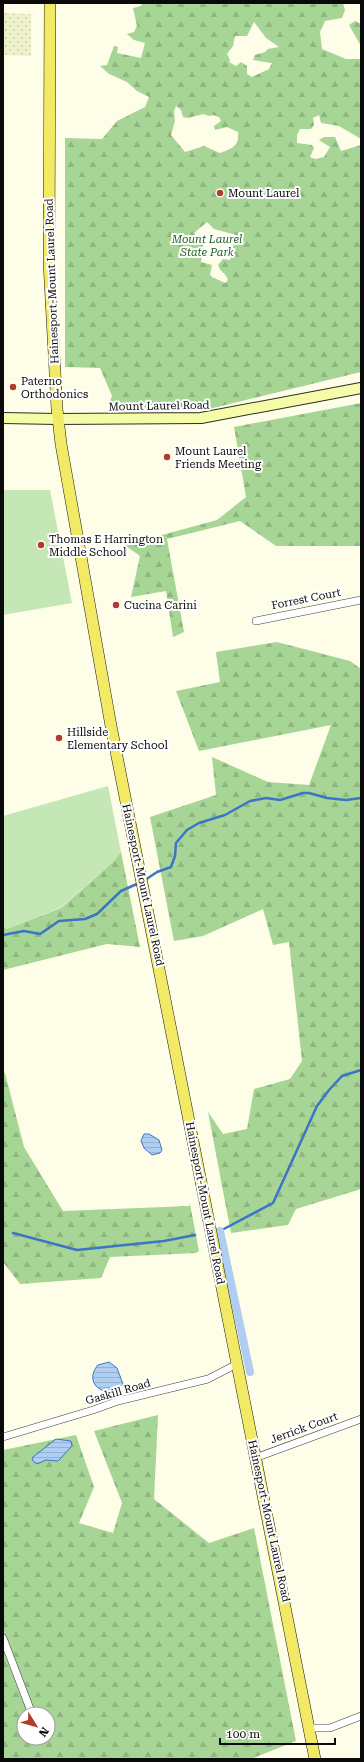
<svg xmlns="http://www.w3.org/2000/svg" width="364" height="1762" font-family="'Roboto Serif',serif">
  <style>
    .farmland { fill: url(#farmland-dots) }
    .grass { fill: #c5e6b5 }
    .forest { fill: url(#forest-firs); fill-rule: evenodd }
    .water { fill: url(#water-rules); stroke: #3b75c6 }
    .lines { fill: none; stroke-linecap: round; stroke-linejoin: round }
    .stream { stroke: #3b75c6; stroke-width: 2.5 }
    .canal { stroke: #b0cef2; stroke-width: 8 }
    .minor-casing { stroke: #3d3d3d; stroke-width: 8 }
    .secondary-casing { stroke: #2c2c2c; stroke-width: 12 }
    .primary-casing { stroke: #1b1b1b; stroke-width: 12 }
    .minor { stroke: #fff; stroke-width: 7 }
    .secondary { stroke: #f5fba6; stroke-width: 10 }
    .primary { stroke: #f2e965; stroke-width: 11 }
    .poi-dot { fill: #b23c2a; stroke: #fff; stroke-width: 1.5 }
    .labels { text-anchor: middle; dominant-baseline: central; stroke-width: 4; stroke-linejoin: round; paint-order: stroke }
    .poi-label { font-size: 11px; fill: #0a0a0a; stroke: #fff; text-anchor: start }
    .park-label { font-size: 11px; font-style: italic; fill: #215d1f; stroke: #fff }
    .street-label { font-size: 11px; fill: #0a0a0a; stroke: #fff }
  </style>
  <defs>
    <pattern id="farmland-dots" width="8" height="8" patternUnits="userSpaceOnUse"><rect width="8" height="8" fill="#eef2cb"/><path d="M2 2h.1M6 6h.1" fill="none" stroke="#cbcead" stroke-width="1.8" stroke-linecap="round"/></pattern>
    <pattern id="forest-firs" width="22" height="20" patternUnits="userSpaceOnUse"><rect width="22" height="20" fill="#a6d595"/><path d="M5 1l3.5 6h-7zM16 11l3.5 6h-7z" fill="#8eb67f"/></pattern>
    <pattern id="water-rules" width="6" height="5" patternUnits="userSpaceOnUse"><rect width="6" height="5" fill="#b0cef2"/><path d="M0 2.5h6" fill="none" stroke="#96b0ce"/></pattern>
  </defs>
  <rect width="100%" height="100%" fill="#fefee8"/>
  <!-- farmland -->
  <path class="farmland" d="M3,13L31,14V56L3,55Z"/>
  <!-- grass -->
  <g class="grass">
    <path d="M3,490H50L72,603L3,615Z"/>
    <path d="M108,786L121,852L113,862L60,908L7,929L3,926V816Z"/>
  </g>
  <!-- forest -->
  <g class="forest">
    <path d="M142,3H343L345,10L342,18L325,21L320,32L322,49L346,59H361V139L339,126L321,123L319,115L313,118L314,125L311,129H300L297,135V143L312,145L314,148L310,157L315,159L324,157L330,147L319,140L324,137H335L341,151L361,145V372L209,409L108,407L112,396L100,368L65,367V138L102,139L117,121L145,107L149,97L137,91L127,82L109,74L100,66L107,65L114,46L118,47L117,53L141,58L145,43L134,40L127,34L134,32L137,26L133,8L141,6ZM254,22L266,38L279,47L268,49L265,52L255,55L253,60L272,63L269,69L252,77L247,74V66L241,62L236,66L229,62L230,60L227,54L233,46L235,36H247ZM176,106L181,110L183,117L188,118L203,114L209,116L213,115L219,117L221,121L214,126L215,130L227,127L238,132C240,146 231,149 220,153L204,146L185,152L171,135L175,121L174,111ZM207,222L214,229L236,235L230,260L223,259L218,265C220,272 226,273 228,280L225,283L212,277L210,275L212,265L201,262L203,252L201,248L204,244L194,233Z"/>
    <path d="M355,21L361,24V46L349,25Z"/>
    <path d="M361,403V546H276L240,521L167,539L184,632L173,637L166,591L131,597L140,556L116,539L162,535L217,520L246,497L234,427Z"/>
    <path d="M277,642L350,661L361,669V1189L296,1209L288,1225L231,1233L208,1112L223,1134L247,1129L254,1089L290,1079L302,1061L289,942L273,945L263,909L203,936L174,941L150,817L216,795L212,757L268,782L309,785L331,725L199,751L176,691L220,682L216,652Z"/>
    <path d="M121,852L140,947L107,944L3,970V926L7,929L61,908L113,862Z"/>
    <path d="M3,1072L5,1073L24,1147L63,1211L189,1206L190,1204L199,1251L196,1253L110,1257L101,1278L20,1284L3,1262Z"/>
    <path d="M158,1415L154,1499L209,1543L254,1528L296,1741L251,1759H3V1450L76,1435L94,1487L79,1523L113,1533L122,1503L94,1431ZM24,1714H48V1738H24Z"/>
  </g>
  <!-- water -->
  <g class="water">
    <path d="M144,1134H149L159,1140L162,1150L160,1153L152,1155L144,1148L141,1141Z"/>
    <path d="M109,1362L117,1368L123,1384C106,1402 82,1383 98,1365Z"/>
    <path d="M56,1439L71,1441L72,1446L58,1461L46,1460L37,1464L32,1460L33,1457Z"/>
  </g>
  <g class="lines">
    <!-- stream -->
    <g class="stream">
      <path d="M145,880L157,872L171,867L175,856L176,843L187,830L199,823L225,815L250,801L266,798L280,800L303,793H309L327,798L346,800L361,798"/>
      <path d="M3,935L24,931L40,934L59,921L85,919L97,914L121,891L139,883"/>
      <path d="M220,1231L273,1203L317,1106L329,1090L342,1076L361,1070"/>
      <path d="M13,1233L77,1250L164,1241L195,1235"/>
    </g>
    <!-- canal -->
    <path class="canal" d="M220,1231L250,1372"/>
    <defs>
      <g id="minor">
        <path d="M256,621L361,600"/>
        <path d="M3,1437L93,1410L118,1401L208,1379L237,1364"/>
        <path d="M255,1458L361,1419"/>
        <path d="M3,1638L32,1714"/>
        <path d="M309,1728H330L361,1716"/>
      </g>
      <path id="secondary" d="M3,418L57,419L201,418L361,388"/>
      <path id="primary" d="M50,3L49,263L57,409L61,444L111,726L315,1759"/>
    </defs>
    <!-- minor casing -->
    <use href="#minor" class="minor-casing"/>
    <!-- secondary casing -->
    <use href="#secondary" class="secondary-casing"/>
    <!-- primary casing -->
    <use href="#primary" class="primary-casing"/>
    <!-- minor -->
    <use href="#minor" class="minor"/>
    <!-- secondary -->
    <use href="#secondary" class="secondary"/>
    <!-- primary -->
    <use href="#primary" class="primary"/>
  </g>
  <!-- markers -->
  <g class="poi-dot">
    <circle cx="220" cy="193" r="4"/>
    <circle cx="13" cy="387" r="4"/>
    <circle cx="167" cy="457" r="4"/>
    <circle cx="41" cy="545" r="4"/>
    <circle cx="116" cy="605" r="4"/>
    <circle cx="59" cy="738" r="4"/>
  </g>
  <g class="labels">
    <!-- poi labels -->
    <g class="poi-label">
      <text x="228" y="193">Mount Laurel</text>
      <text x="21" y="381">Paterno<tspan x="21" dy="13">Orthodonics</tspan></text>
      <text x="175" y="451">Mount Laurel<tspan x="175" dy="13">Friends Meeting</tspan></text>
      <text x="49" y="539">Thomas E Harrington<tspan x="49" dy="13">Middle School</tspan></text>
      <text x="124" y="605">Cucina Carini</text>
      <text x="67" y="732">Hillside<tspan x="67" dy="13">Elementary School</tspan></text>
    </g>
    <!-- park labels -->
    <g class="park-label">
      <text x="207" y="239">Mount Laurel<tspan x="207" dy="13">State Park</tspan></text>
    </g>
    <!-- street labels -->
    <g class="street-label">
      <text transform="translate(52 281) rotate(-92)">Hainesport-Mount Laurel Road</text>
      <text transform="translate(159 406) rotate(-1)">Mount Laurel Road</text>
      <text transform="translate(306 599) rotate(-11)">Forrest Court</text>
      <text transform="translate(143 885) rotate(78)">Hainesport-Mount Laurel Road</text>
      <text transform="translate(205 1203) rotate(79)">Hainesport-Mount Laurel Road</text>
      <text transform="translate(118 1392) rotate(-16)">Gaskill Road</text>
      <text transform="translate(304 1428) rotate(-20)">Jerrick Court</text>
      <text transform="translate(269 1521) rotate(78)">Hainesport-Mount Laurel Road</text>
    </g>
  </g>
  <!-- border -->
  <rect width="364" height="1762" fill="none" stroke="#0a0a0a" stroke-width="8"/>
  <!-- north arrow -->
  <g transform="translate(36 1726) rotate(127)"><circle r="19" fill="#ffffff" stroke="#9d9d9d"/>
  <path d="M0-3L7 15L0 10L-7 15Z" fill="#b23c2a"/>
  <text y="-6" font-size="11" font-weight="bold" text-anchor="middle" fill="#0a0a0a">N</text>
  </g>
  <!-- scale -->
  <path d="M220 1738v6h115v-6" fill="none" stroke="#0a0a0a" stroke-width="2"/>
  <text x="226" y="1738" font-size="12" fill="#0a0a0a" stroke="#ffffff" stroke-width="3" paint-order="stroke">100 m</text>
</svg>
